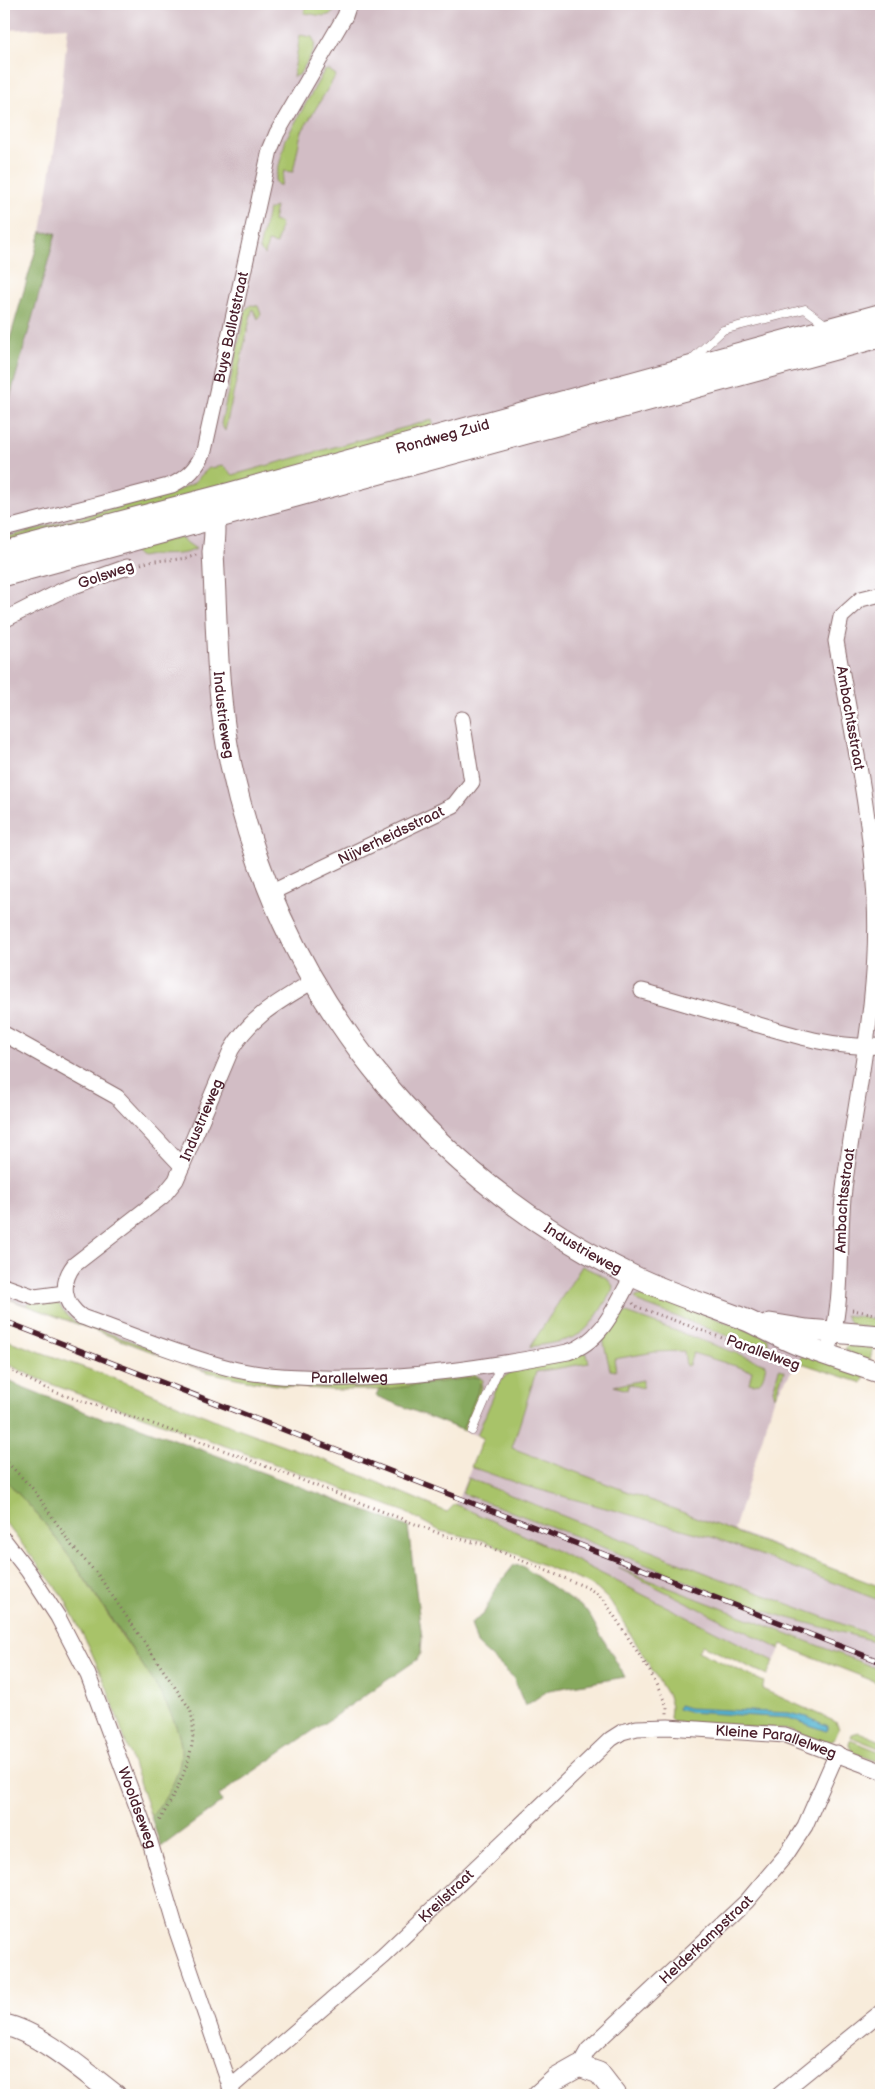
<svg xmlns="http://www.w3.org/2000/svg" width="885" height="2099" font-family="'Balsamiq Sans',sans-serif">
  <style>
    .industrial { fill: #d2bdc5 }
    .green { fill: #a8c369; stroke: #79714a }
    .forest { fill: #86a95d; stroke: #686444 }
    .water { fill: #53b4d1; stroke: #4e6a7e }
    .lines { fill: none; stroke-linecap: round; stroke-linejoin: round }
    .lane-casing { stroke: #876769; stroke-width: 9 }
    .street-casing { stroke: #876769; stroke-width: 17 }
    .secondary-casing { stroke: #876769; stroke-width: 23 }
    .primary-casing { stroke: #876769; stroke-width: 26 }
    .path { stroke: #876769; stroke-width: 3; stroke-dasharray: 1 4; stroke-linecap: butt }
    .lane { stroke: #fff; stroke-width: 8 }
    .street { stroke: #fff; stroke-width: 15 }
    .secondary { stroke: #fff; stroke-width: 21 }
    .primary { stroke: #fff; stroke-width: 24 }
    .rail-casing { stroke: #4a1f2b; stroke-width: 5.5 }
    .rail { stroke: #fff; stroke-width: 4; stroke-dasharray: 11; stroke-linecap: butt }
    .labels { text-anchor: middle; dominant-baseline: central; stroke-width: 5; stroke-linejoin: round; paint-order: stroke }
    .street-label { font-size: 15px; fill: #4a1f2b; stroke: #fff }
  </style>
  <rect width="100%" height="100%" fill="#fff"/>
  <filter id="ink" filterUnits="userSpaceOnUse"><feTurbulence type="fractalNoise" baseFrequency=".02" numOctaves="2"/><feDisplacementMap in="SourceGraphic" scale="10" xChannelSelector="R" yChannelSelector="G"/><feConvolveMatrix kernelMatrix="1 2 1 2 8 2 1 2 1" color-interpolation-filters="sRGB"/></filter>
  <filter id="wash" filterUnits="userSpaceOnUse"><feTurbulence type="fractalNoise" baseFrequency=".0096" numOctaves="4" result="noise"/><feDisplacementMap in="SourceGraphic" scale="20" xChannelSelector="R" yChannelSelector="G"/><feGaussianBlur stdDeviation="1.12" result="paint"/><feColorMatrix in="noise" values="0 0 0 0 0 0 0 0 0 0 0 0 0 0 0 0 0 1.4 0 .05"/><feComposite in="paint" operator="in"/></filter>
  <g filter="url(#wash)">
    <rect width="100%" height="100%" fill="#f8ecdb"/>
    <!-- industrial -->
    <path class="industrial" d="M4,4H881V1328L823,1324L775,1396L734,1530L881,1587V1684L782,1645L773,1664L452,1514L483,1438L462,1430L480,1386L379,1390H332L283,1386L246,1380L207,1372L4,1298V359L41,232L57,133L68,27L4,30Z"/>
    <!-- green -->
    <g class="green">
      <path d="M306,4H339C331,21 321,15 304,13Z"/>
      <path d="M300,35L312,37L315,43L313,52L299,75L293,77Z"/>
      <path d="M329,70L336,75L301,133L293,172L284,171L281,185H278L275,181L286,139L324,71Z"/>
      <path d="M276,207L273,221L281,223L277,244L268,242L265,255L259,249L268,210Z"/>
      <path d="M251,305L258,306L261,314L258,319L253,309L252,310L225,431L221,424L246,309Z"/>
      <path d="M432,420L436,432L4,549V538L175,492L192,484L209,468L223,466L233,475Z"/>
      <path d="M179,537L196,549C180,558 159,552 140,557L131,551Z"/>
      <path d="M582,1266L607,1278L613,1286L612,1291C583,1339 585,1337 530,1347Z"/>
      <path d="M651,1294L768,1338V1351L638,1302L635,1297Z"/>
      <path d="M4,1297L25,1305L30,1302L58,1303L68,1317L74,1321L153,1349L154,1353L204,1370L209,1369L331,1386L396,1383L476,1375L483,1380L481,1393L465,1431L462,1430L480,1386L418,1387L379,1390H332L283,1386L246,1380L207,1372Z"/>
      <path d="M624,1312L766,1364C764,1374 763,1387 749,1383L752,1371L693,1353L689,1365L686,1366L684,1351L655,1352L614,1359L616,1371L610,1370L603,1339L618,1315Z"/>
      <path d="M845,1315L875,1319L876,1330L851,1324Z"/>
      <path d="M4,1339L127,1383L213,1419L332,1463L447,1512L455,1504L543,1544L774,1661L767,1675L702,1645L698,1651L764,1682L762,1689L836,1722L839,1729L834,1740L827,1743L792,1730L673,1722L670,1718L671,1707L668,1696L611,1602L597,1589L587,1583L482,1540L440,1531L403,1511C316,1479 229,1447 142,1416C95,1399 47,1386 4,1362Z"/>
      <path d="M875,1340L869,1364L845,1350L848,1342Z"/>
      <path d="M585,1352L587,1354L589,1363L536,1372L512,1448L881,1587V1601L718,1539L522,1485L471,1467L483,1438L477,1435L499,1383C516,1360 557,1358 585,1352Z"/>
      <path d="M805,1352L866,1374L862,1383L798,1362Z"/>
      <path d="M779,1369L784,1371L775,1396L773,1390Z"/>
      <path d="M643,1380L642,1388L629,1384L627,1390L614,1386Z"/>
      <path d="M4,1478C19,1495 35,1511 49,1529C75,1563 98,1600 122,1636C142,1664 177,1711 181,1746C183,1772 167,1798 151,1817L108,1690L90,1649L64,1598L4,1521Z"/>
      <path d="M468,1478L711,1575L877,1637V1642L774,1614L721,1595L565,1532L462,1493Z"/>
      <path d="M618,1568L881,1670V1684L782,1645L780,1649Z"/>
      <path d="M859,1732L881,1741V1749L851,1737L852,1734Z"/>
      <path d="M850,1740L881,1752V1763L852,1752L849,1745Z"/>
    </g>
    <!-- forest -->
    <g class="forest">
      <path d="M41,232L56,233L4,419V359Z"/>
      <path d="M479,1377L480,1386L462,1430L376,1396L379,1390Z"/>
      <path d="M4,1378L15,1384L103,1419L122,1420L408,1527L422,1638L421,1653L418,1659L219,1795L222,1802L161,1847L151,1817C167,1798 183,1772 181,1746C177,1712 143,1666 125,1639C100,1602 76,1564 49,1529C35,1511 19,1495 4,1478Z"/>
      <path d="M514,1565L522,1566L587,1611L625,1677L549,1690L525,1706L513,1677L477,1644L471,1623L483,1615L498,1585Z"/>
    </g>
    <!-- water -->
    <path class="water" d="M679,1705L689,1708L789,1713L807,1717L828,1726L826,1731L789,1718L688,1712L678,1709Z"/>
  </g>
  <g filter="url(#ink)">
    <g class="lines">
      <defs>
        <g id="lane">
          <path d="M692,362L693,358L723,330L805,309L828,326"/>
          <path d="M472,1431L501,1364"/>
        </g>
        <g id="street">
          <path id="s1" d="M4,529L172,485C188,477 197,468 204,451L270,150L277,133L345,16L349,4"/>
          <path d="M4,620L63,590L127,567"/>
          <path id="s2" d="M270,893L454,805L472,782L462,719"/>
          <path d="M642,991C678,1001 713,1012 749,1022C793,1035 835,1049 881,1046"/>
          <path id="s3" d="M6,1035L117,1097L182,1166L231,1050C251,1016 280,1001 313,981"/>
          <path id="s4" d="M182,1166L176,1180L163,1196L74,1265C60,1283 63,1304 82,1317C130,1334 179,1355 229,1368C259,1376 292,1377 323,1378C406,1380 486,1367 568,1352C602,1342 616,1305 632,1276"/>
          <path d="M4,1286L35,1297L65,1293"/>
          <path id="s5" d="M827,1354C846,1302 837,1244 844,1189C856,1093 880,997 875,900C871,813 851,727 836,641L841,617L861,599L881,594"/>
          <path id="s6" d="M4,1540L28,1571L58,1617L88,1675L149,1839L174,1923L233,2095"/>
          <path id="s7" d="M579,2066L588,2050L747,1901L786,1855L805,1826L837,1753"/>
          <path id="s8" d="M230,2088L383,1956L611,1739L622,1732L637,1728L668,1727L785,1735L881,1771"/>
          <path d="M779,2095L881,2012"/>
        </g>
        <g id="secondary">
          <path id="s9" d="M210,501C216,519 216,533 213,552C217,623 216,696 231,765C279,990 426,1176 633,1276C670,1294 708,1305 746,1320C764,1328 781,1338 799,1345C826,1355 854,1364 881,1373"/>
          <path d="M770,1324L807,1330L881,1336"/>
          <path d="M4,2025C40,2032 86,2073 115,2095"/>
          <path d="M538,2095L556,2079L579,2066L599,2073L616,2095"/>
        </g>
        <g id="primary">
          <path id="s10" d="M4,554L229,495L881,316"/>
          <path d="M4,574L881,335"/>
        </g>
      </defs>
      <!-- lane casing -->
      <use href="#lane" class="lane-casing"/>
      <!-- street casing -->
      <use href="#street" class="street-casing"/>
      <!-- secondary casing -->
      <use href="#secondary" class="secondary-casing"/>
      <!-- primary casing -->
      <use href="#primary" class="primary-casing"/>
      <!-- path -->
      <g class="path">
        <path d="M141,564C159,558 180,562 196,555"/>
        <path d="M633,1303L635,1306L793,1364"/>
        <path d="M852,1310L881,1315"/>
        <path d="M4,1367L51,1391L153,1424L234,1454L446,1536L482,1544L586,1587L596,1593L604,1600L649,1670L667,1706V1714"/>
        <path d="M4,1459L34,1490L72,1546L98,1575L190,1709C202,1747 177,1791 158,1823"/>
      </g>
      <!-- lane -->
      <use href="#lane" class="lane"/>
      <!-- street -->
      <use href="#street" class="street"/>
      <!-- secondary -->
      <use href="#secondary" class="secondary"/>
      <!-- primary -->
      <use href="#primary" class="primary"/>
      <defs>
        <path id="rail" d="M4,1321L881,1662"/>
      </defs>
      <!-- rail casing -->
      <use href="#rail" class="rail-casing"/>
      <!-- rail -->
      <use href="#rail" class="rail"/>
    </g>
  </g>
  <g class="labels">
    <!-- street labels -->
    <g class="street-label">
      <text stroke="none"><textPath href="#s1" startOffset="348">Buys Ballotstraat</textPath></text>
      <text stroke="none"><textPath href="#s10" startOffset="454">Rondweg Zuid</textPath></text>
      <text transform="translate(106 575) rotate(-19)">Golsweg</text>
      <text stroke="none"><textPath href="#s9" startOffset="215">Industrieweg</textPath></text>
      <text transform="translate(850 718) rotate(80)">Ambachtsstraat</text>
      <text stroke="none"><textPath href="#s2" startOffset="134">Nijverheidsstraat</textPath></text>
      <text stroke="none"><textPath href="#s3" startOffset="272">Industrieweg</textPath></text>
      <text stroke="none"><textPath href="#s5" startOffset="155">Ambachtsstraat</textPath></text>
      <text stroke="none"><textPath href="#s9" startOffset="882">Industrieweg</textPath></text>
      <text transform="translate(763 1353) rotate(20)">Parallelweg</text>
      <text stroke="none"><textPath href="#s4" startOffset="485">Parallelweg</textPath></text>
      <text stroke="none"><textPath href="#s8" startOffset="686">Kleine Parallelweg</textPath></text>
      <text stroke="none"><textPath href="#s6" startOffset="301">Wooldseweg</textPath></text>
      <text stroke="none"><textPath href="#s8" startOffset="289">Kreilstraat</textPath></text>
      <text stroke="none"><textPath href="#s7" startOffset="180">Helderkampstraat</textPath></text>
    </g>
  </g>
  <!-- margin -->
  <rect width="885" height="2099" fill="none" stroke="#fff" stroke-width="20"/>
</svg>
